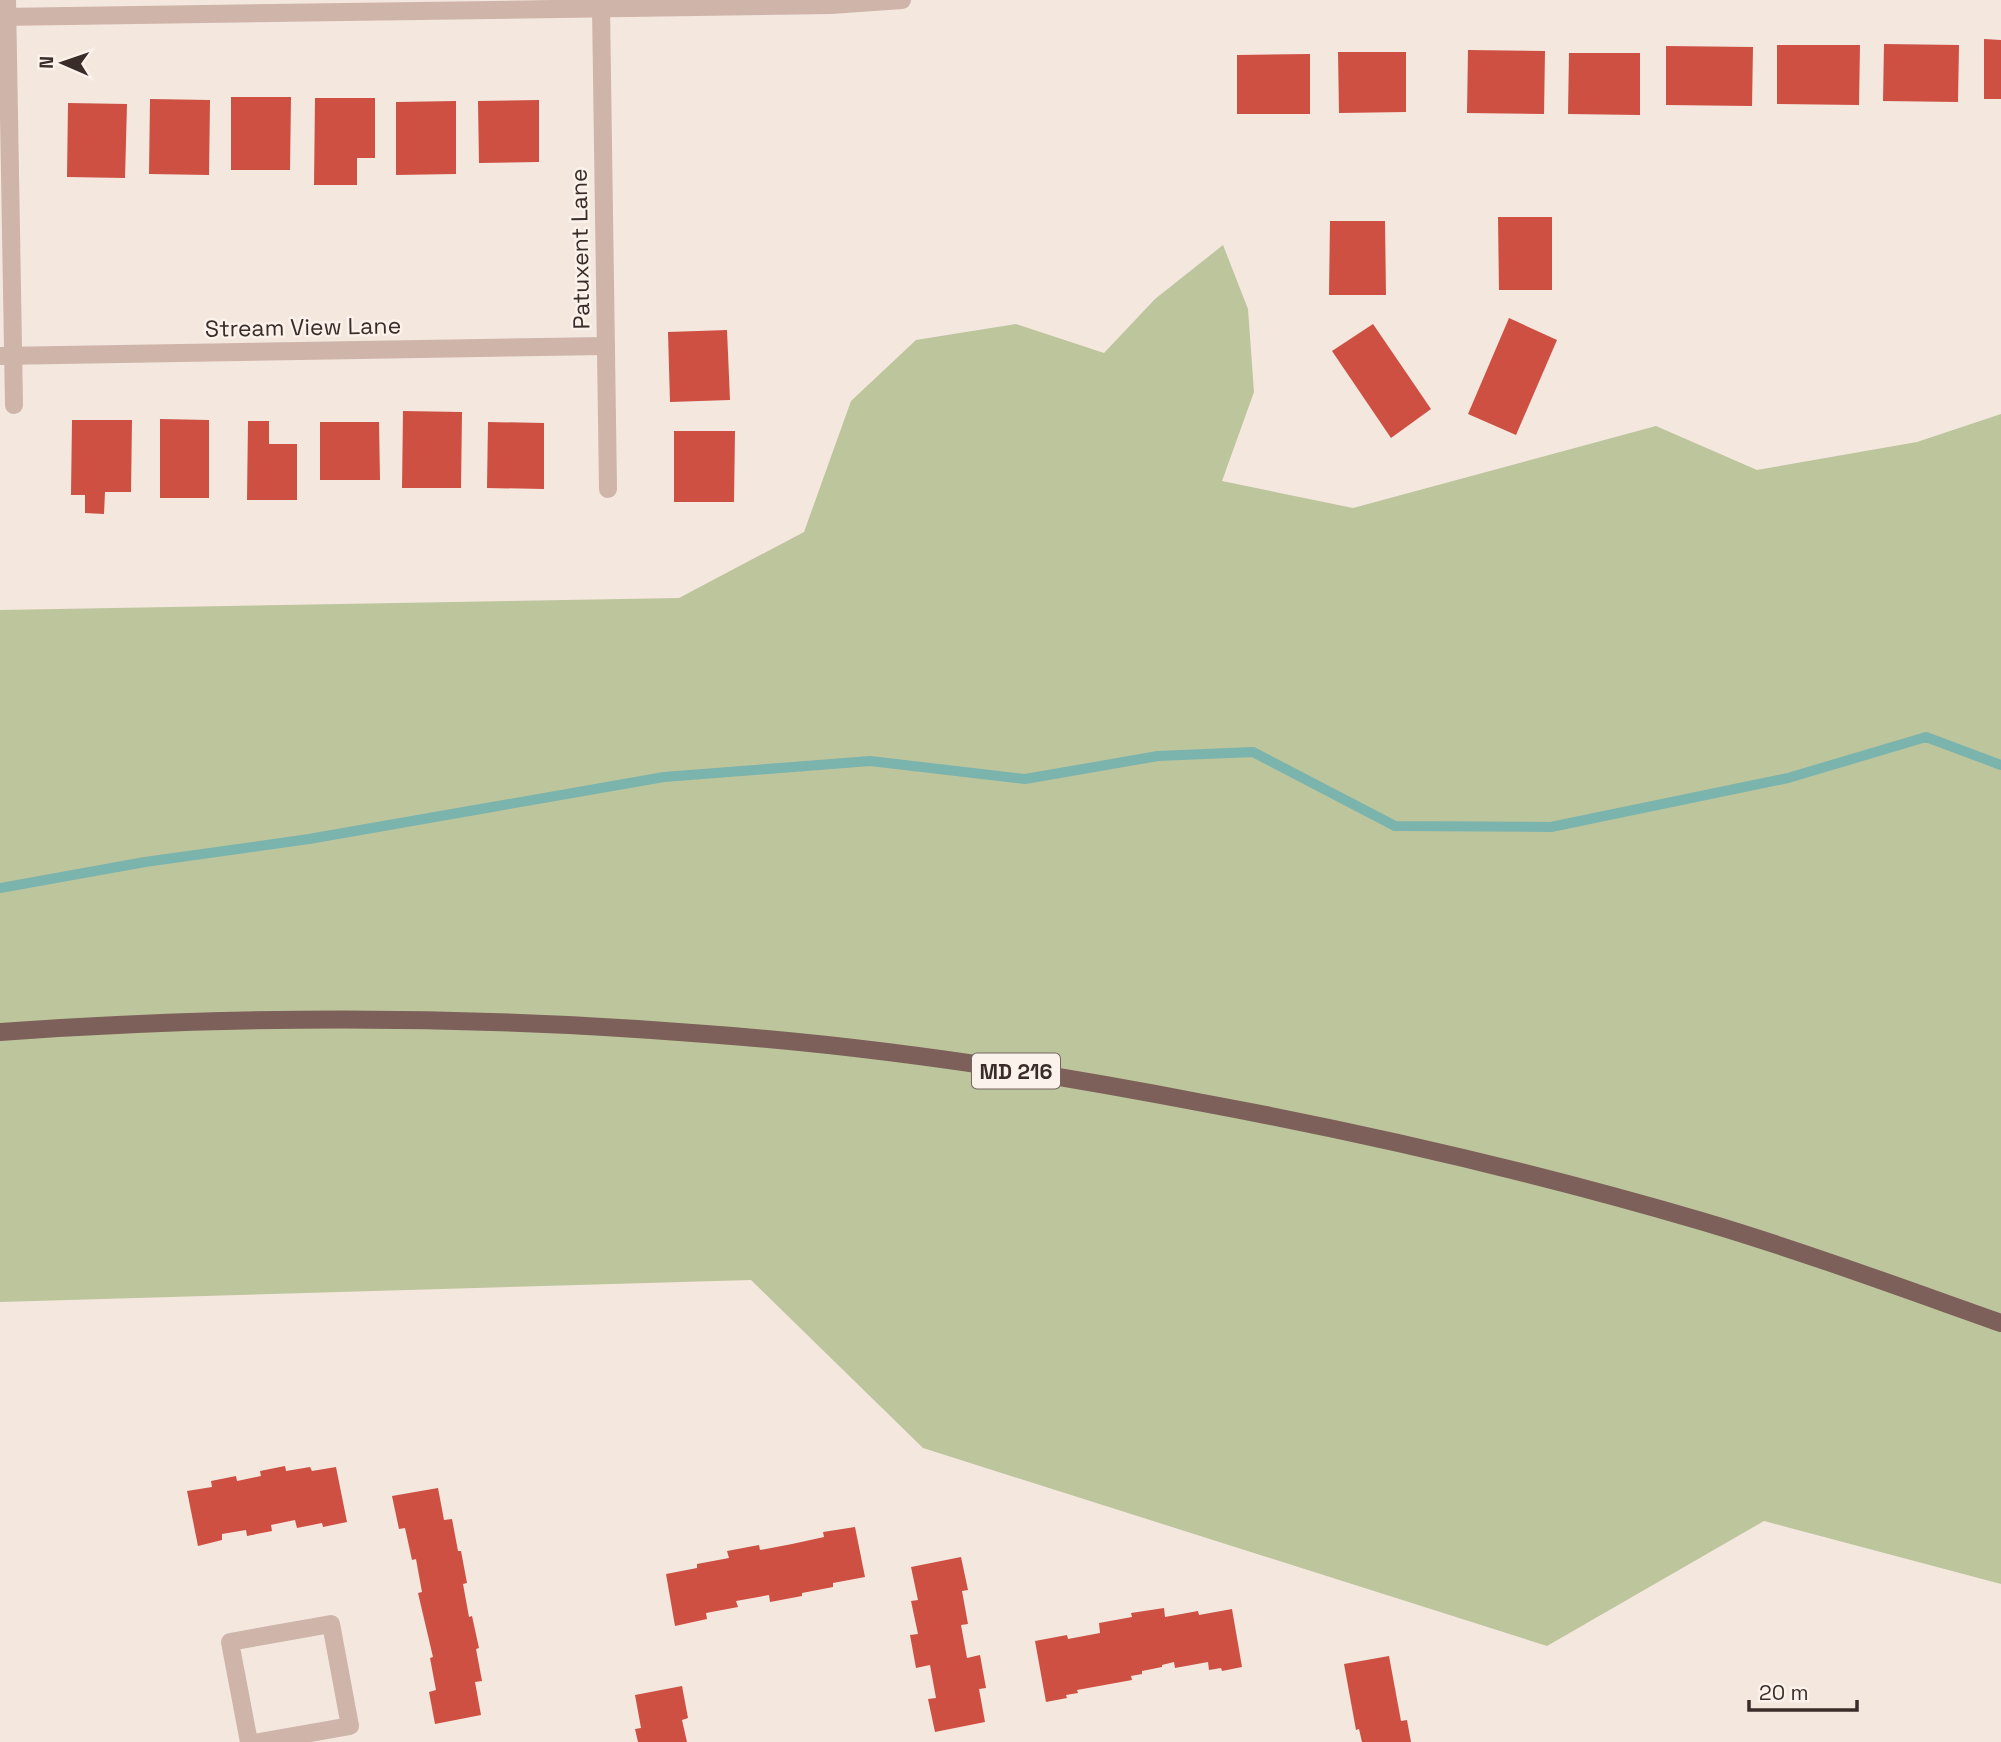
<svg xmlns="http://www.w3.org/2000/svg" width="2001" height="1742" font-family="'Space Grotesk',sans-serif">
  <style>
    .green { fill: #bdc59d }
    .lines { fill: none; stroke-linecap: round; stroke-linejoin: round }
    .stream { stroke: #7bb3ad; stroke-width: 10 }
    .building { fill: #cd5043 }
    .street { stroke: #ceb4a9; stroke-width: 18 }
    .primary { stroke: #7d6059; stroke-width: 18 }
    .labels { text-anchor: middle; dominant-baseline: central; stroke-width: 5; stroke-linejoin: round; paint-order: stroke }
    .shield { fill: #fbf2eb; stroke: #746763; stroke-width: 2 }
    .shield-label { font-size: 21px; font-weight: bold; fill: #3a2c29 }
    .street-label { font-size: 23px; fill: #3a2c29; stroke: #fbf2eb }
  </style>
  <rect width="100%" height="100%" fill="#f4e7de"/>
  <!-- green -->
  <path class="green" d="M1223,245L1248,309L1254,392L1222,481L1353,508L1656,426L1757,470L1917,442L2001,414V1584L1764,1521L1547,1646L923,1448L751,1280L0,1302V610L679,598L804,532L851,401L916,340L1016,324L1104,353L1155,299Z"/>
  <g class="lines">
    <!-- stream -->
    <path class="stream" d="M0,888L145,862L309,839L664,777L870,761L1025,779L1158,756L1253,752L1395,826L1551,827L1788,778L1926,737L2001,765"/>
  </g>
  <!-- building -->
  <g class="building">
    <path d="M1984,39L2001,40V99H1984Z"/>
    <path d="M1884,44L1959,45L1958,102L1883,101Z"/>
    <path d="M1777,45H1860L1859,105L1777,104Z"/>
    <path d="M1666,46L1753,47L1752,106L1666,105Z"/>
    <path d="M1468,50L1545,51L1544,114L1467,113Z"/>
    <path d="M1338,52H1406V112L1339,113Z"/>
    <path d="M1569,53H1640V115L1568,114Z"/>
    <path d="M1310,54V114H1237V55Z"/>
    <path d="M231,97H291L290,170H231Z"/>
    <path d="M315,98H375V158H357V185H314Z"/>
    <path d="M150,99L210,100L209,175L149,174Z"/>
    <path d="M539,100V162L479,163L478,101Z"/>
    <path d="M456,101V174L396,175V102Z"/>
    <path d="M68,103L127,104L125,178L67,177Z"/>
    <path d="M1498,217H1552V290H1499Z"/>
    <path d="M1330,221H1385L1386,295H1329Z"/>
    <path d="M1509,318L1557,340L1516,435L1468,414Z"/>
    <path d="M1373,324L1431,409L1391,438L1332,351Z"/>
    <path d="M727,330L730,400L670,402L668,332Z"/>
    <path d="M403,411L462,412L461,488H402Z"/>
    <path d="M160,419L209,420V498H160Z"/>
    <path d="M72,420H132L131,492H105L104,514L85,513V495H71Z"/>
    <path d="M248,421H269V444H297V500H247Z"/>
    <path d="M320,422H379L380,480H320Z"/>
    <path d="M488,422L544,423V489L487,488Z"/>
    <path d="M674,431H735L734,502H674Z"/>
    <path d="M285,1466L286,1471L310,1467L312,1471L336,1467L347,1522L323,1527L322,1523L297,1528L295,1520L271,1525L272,1531L247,1536L246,1530L222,1534V1540L198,1546L187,1491L212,1487L211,1481L236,1476L237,1481L261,1476L260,1471Z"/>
    <path d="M438,1488L444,1520L452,1519L458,1551H461L467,1583L463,1584L469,1617L472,1616L479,1648L476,1649L482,1681L475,1682L481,1715L435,1724L429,1692L436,1690L430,1658L433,1657L418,1593L422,1592L416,1559L412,1560L405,1528L399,1529L392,1496Z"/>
    <path d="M855,1527L865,1577L833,1583V1587L802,1593V1596L770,1602L769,1595L736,1601L738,1607L706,1613L707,1619L675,1626L666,1574L697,1568V1564L729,1558L727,1551L759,1545L760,1550L792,1544L824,1537L823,1532Z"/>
    <path d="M961,1557L968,1590L962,1591L968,1624L961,1625L967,1658L980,1655L986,1688L979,1689L985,1722L935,1732L928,1699L936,1698L930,1665L916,1668L910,1635L918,1634L911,1601L918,1600L911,1567Z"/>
    <path d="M1164,1608L1165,1617L1198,1611L1199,1615L1232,1609L1242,1667L1222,1671L1221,1668L1209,1670L1208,1662L1175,1668L1174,1662L1162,1665V1667L1142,1671V1674L1131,1676L1132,1680L1077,1690L1078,1693L1066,1695L1067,1698L1046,1702L1035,1641L1067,1635L1068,1639L1100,1633L1099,1623L1132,1617L1131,1613Z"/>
    <path d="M1389,1656L1401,1721L1407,1720L1411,1742H1362L1359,1729L1356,1730L1344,1664Z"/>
    <path d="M682,1686L688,1718L682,1720L687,1742H638L635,1729L641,1728L635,1695Z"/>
  </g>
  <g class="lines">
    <!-- street -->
    <g class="street">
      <path d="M7,0L14,405"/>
      <path d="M601,7L608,489"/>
      <path d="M0,17L831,5L902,0"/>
      <path d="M0,356L606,346"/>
      <path d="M249,1742L230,1642L331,1624L350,1726L259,1742"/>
    </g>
    <!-- primary -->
    <path class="primary" d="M0,1032C235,1015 471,1015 706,1034C872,1046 1039,1071 1203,1103C1370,1134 1537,1173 1701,1221C1802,1251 1902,1288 2001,1323"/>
  </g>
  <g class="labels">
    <!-- shield labels -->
    <rect class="shield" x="972" y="1053.5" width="88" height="35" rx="5"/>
    <g class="shield-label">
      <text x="1016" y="1071">MD 216</text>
    </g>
    <!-- street labels -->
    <g class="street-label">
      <text transform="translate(580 249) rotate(-91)">Patuxent Lane</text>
      <text transform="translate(303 327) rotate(-1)">Stream View Lane</text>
    </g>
  </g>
  <!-- north arrow -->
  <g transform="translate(63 63) rotate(272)" stroke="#fbf2eb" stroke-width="5" paint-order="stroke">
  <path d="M0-5L12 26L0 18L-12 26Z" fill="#3a2c29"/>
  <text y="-10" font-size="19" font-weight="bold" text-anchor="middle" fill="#3a2c29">N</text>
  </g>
  <!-- scale -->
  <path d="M1749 1700v10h108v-10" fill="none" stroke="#3a2c29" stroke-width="3.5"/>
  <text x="1759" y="1700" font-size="21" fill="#3a2c29" stroke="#fbf2eb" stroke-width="5" paint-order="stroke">20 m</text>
</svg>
